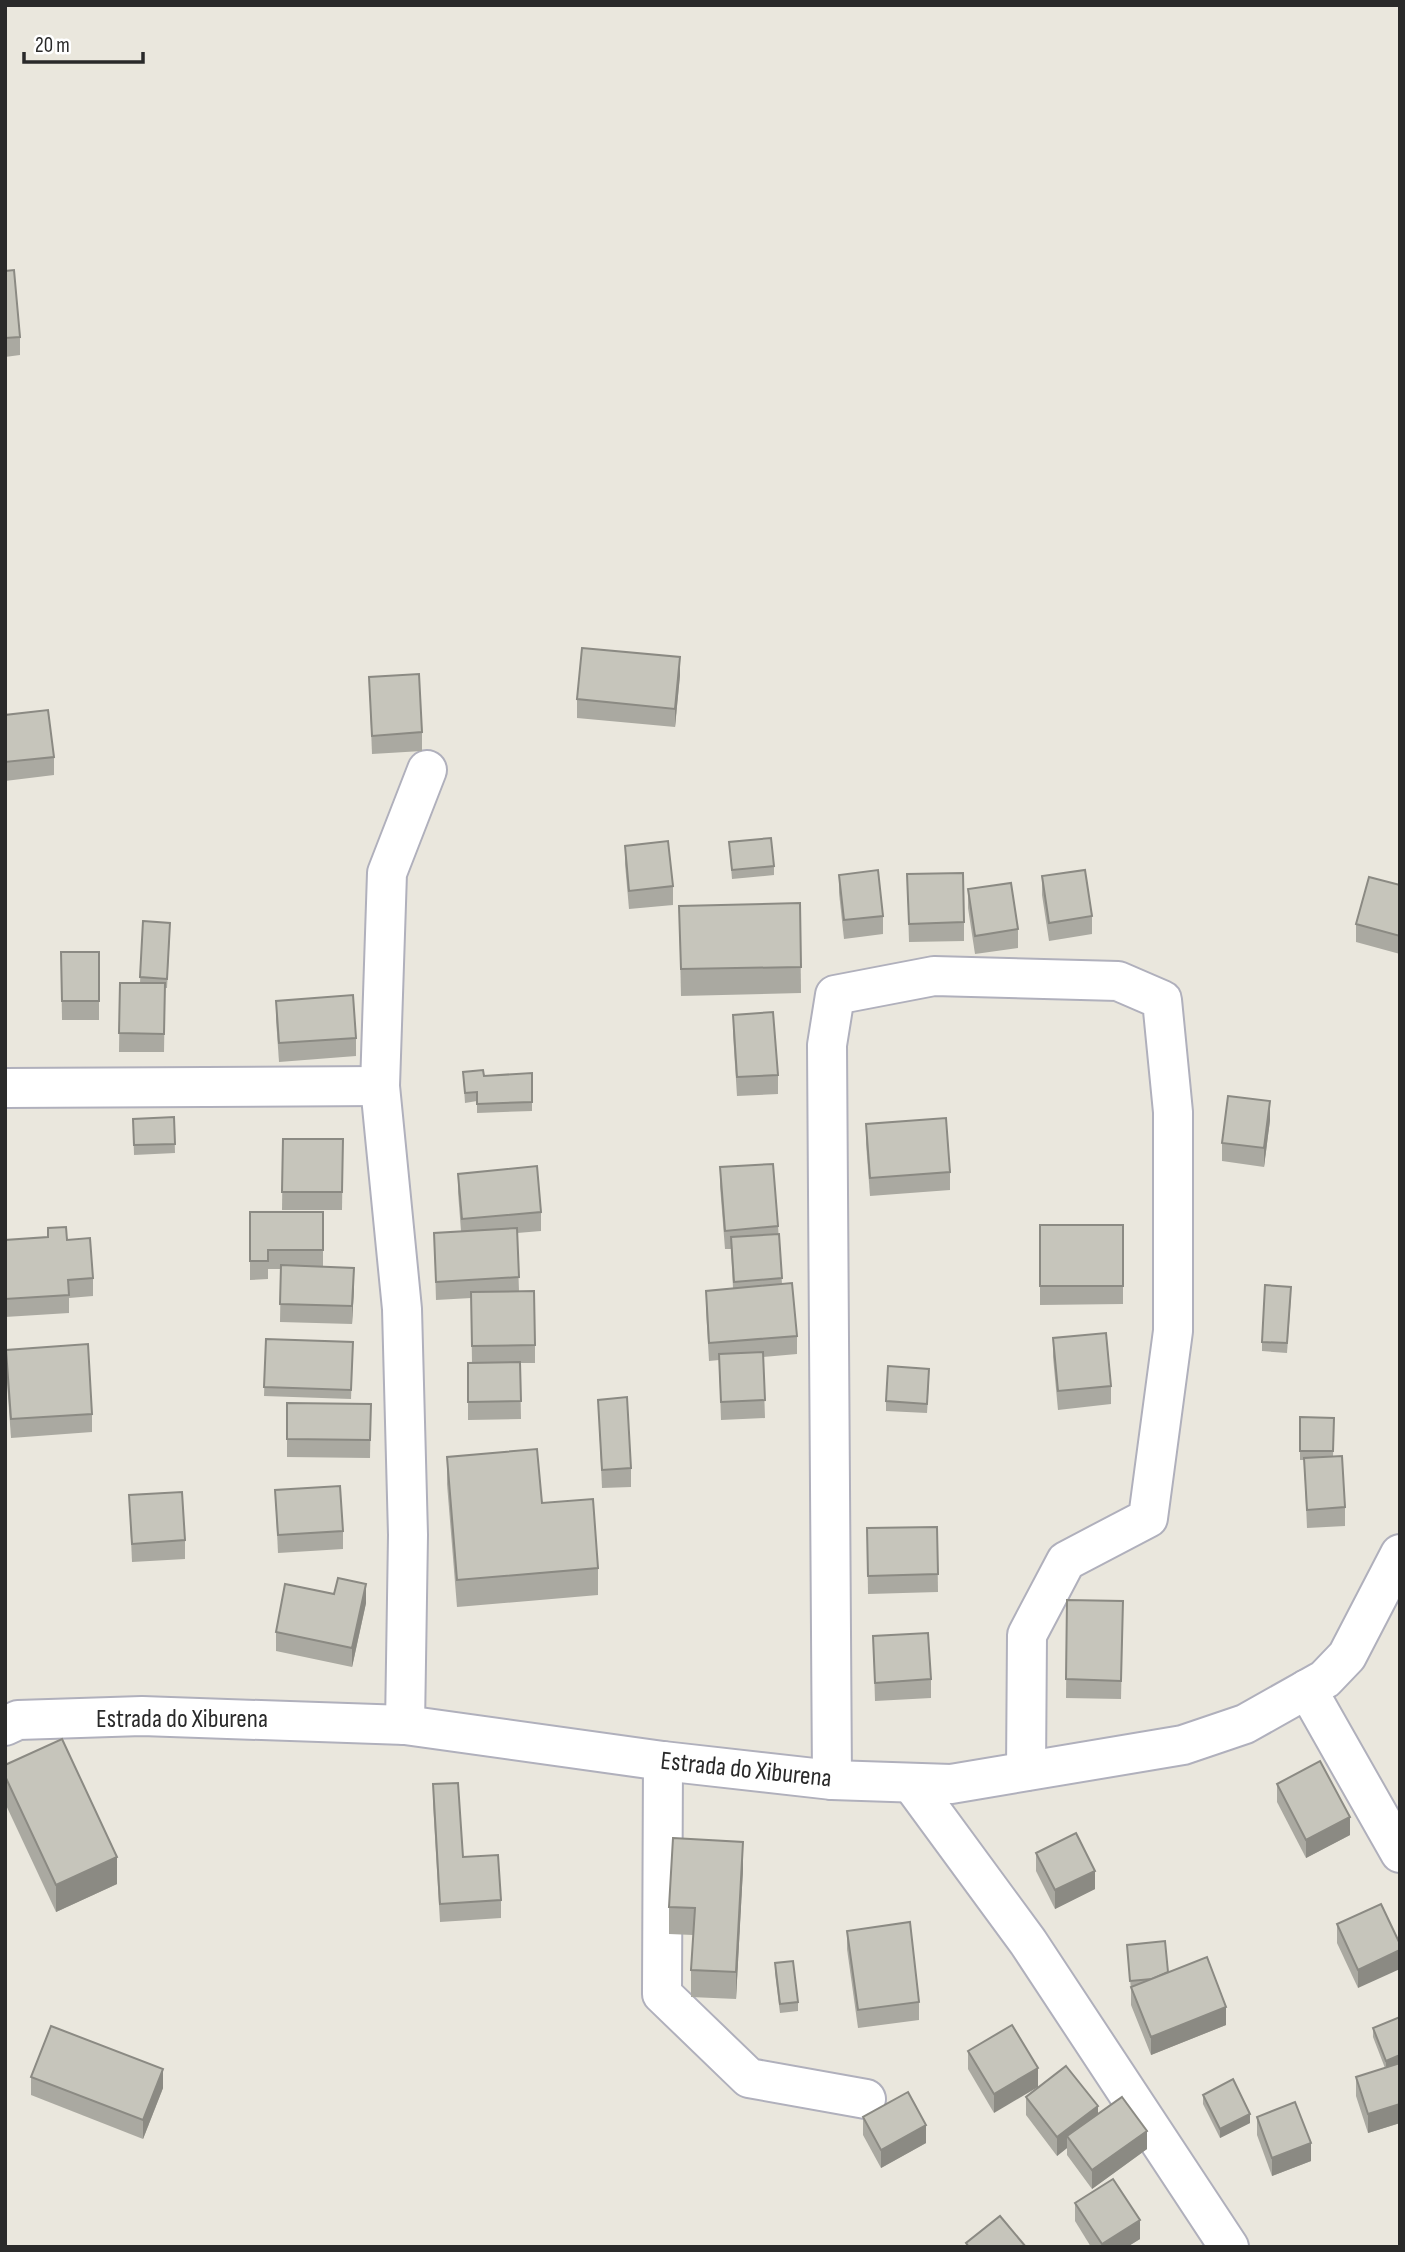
<svg xmlns="http://www.w3.org/2000/svg" width="1405" height="2252" font-family="'Sofia Sans Condensed',sans-serif">
  <style>
    .lines { fill: none; stroke-linecap: round; stroke-linejoin: round }
    .minor-casing { stroke: #b0b0bc; stroke-width: 42 }
    .minor { stroke: #fff; stroke-width: 38 }
    .wall { fill: #aaa9a1 }
    .shaded-wall { fill: #8b8a83 }
    .building { fill: #c6c5bb; stroke: #8b8a83; stroke-width: 2 }
    .labels { text-anchor: middle; dominant-baseline: central; stroke-width: 5; stroke-linejoin: round; paint-order: stroke }
    .street-label { font-size: 26px; fill: #2a2a2a; stroke: #fff }
  </style>
  <rect width="100%" height="100%" fill="#eae7dd"/>
  <g class="lines">
    <defs>
      <g id="minor">
        <path d="M5,1088L380,1086"/>
        <path d="M1307,1689L1400,1853"/>
        <path d="M405,1725L408,1535L402,1309L380,1086L387,873L427,770"/>
        <path d="M5,1726L18,1720L142,1716L405,1725L663,1761L832,1780L951,1784L1183,1745L1245,1724L1325,1679L1347,1656L1400,1554"/>
        <path d="M663,1761L662,1994L749,2078L866,2099"/>
        <path d="M832,1780L827,1045L835,995L934,976L1118,981L1162,1000L1173,1112V1331L1148,1518L1066,1561L1027,1635L1026,1771"/>
        <path d="M912,1784L1028,1942L1229,2247"/>
      </g>
    </defs>
    <!-- minor casing -->
    <use href="#minor" class="minor-casing"/>
    <!-- minor -->
    <use href="#minor" class="minor"/>
  </g>
  <!-- wall -->
  <g class="wall">
    <path d="M5,271L20,337V355L5,357Z"/>
    <path d="M680,675L675,727L577,718V699Z"/>
    <path d="M369,677L422,732V751L372,754Z"/>
    <path d="M5,715L54,757V775L5,781Z"/>
    <path d="M729,842L774,866V875L732,879Z"/>
    <path d="M625,846L673,886V905L629,909L625,864Z"/>
    <path d="M907,874L964,922V941L909,942Z"/>
    <path d="M839,875L883,916V934L844,939L839,893Z"/>
    <path d="M1042,876L1092,916V934L1049,941L1042,895Z"/>
    <path d="M1400,885V954L1356,942V924Z"/>
    <path d="M968,889L1018,929V948L975,954L968,908Z"/>
    <path d="M800,903L801,993L681,996L679,906Z"/>
    <path d="M143,921L170,932L167,988H165L164,1052H119L120,983H140Z"/>
    <path d="M61,952H99V1020H62Z"/>
    <path d="M276,1001L356,1038V1056L279,1062L276,1019Z"/>
    <path d="M733,1015L778,1075V1094L737,1096L733,1033Z"/>
    <path d="M463,1072L484,1076L532,1073V1111L477,1113V1101L465,1103Z"/>
    <path d="M174,1117L175,1153L134,1155L133,1119Z"/>
    <path d="M1270,1120L1264,1167L1222,1161V1143Z"/>
    <path d="M866,1124L950,1172V1190L870,1196L866,1143Z"/>
    <path d="M283,1139H343L342,1210H282Z"/>
    <path d="M720,1167L778,1226L782,1284L797,1336V1354L763,1357L765,1418L721,1420L719,1360L709,1361L706,1309V1291L733,1288L731,1249H725L720,1186Z"/>
    <path d="M458,1174L541,1212V1231L517,1233L519,1291L535,1345V1363H520L521,1419L468,1420V1363H472L471,1298L436,1300L434,1233L461,1231L458,1192Z"/>
    <path d="M250,1212H323V1266L354,1286L352,1324L280,1322L281,1269H268V1279L250,1280Z"/>
    <path d="M1040,1225H1123V1304L1040,1305Z"/>
    <path d="M5,1240H67L93,1278V1296L69,1298V1313L5,1317Z"/>
    <path d="M1291,1296L1287,1353L1262,1351V1342Z"/>
    <path d="M1053,1338L1111,1386V1404L1058,1410L1053,1357Z"/>
    <path d="M266,1339L353,1342L351,1399L264,1396Z"/>
    <path d="M6,1350L92,1414V1432L11,1438L6,1368Z"/>
    <path d="M929,1379L927,1413L886,1411V1401Z"/>
    <path d="M598,1400L631,1468V1487L602,1488Z"/>
    <path d="M287,1403L371,1404L370,1458L287,1457Z"/>
    <path d="M1300,1417L1334,1418L1333,1457L1345,1507V1526L1307,1528L1304,1460H1300Z"/>
    <path d="M447,1457L542,1503L598,1568V1595L457,1607L447,1484Z"/>
    <path d="M275,1490L343,1531V1549L278,1553Z"/>
    <path d="M129,1495L185,1540V1559L132,1562Z"/>
    <path d="M937,1527L938,1592L868,1594L867,1528Z"/>
    <path d="M1067,1600L1123,1601L1121,1699L1066,1698Z"/>
    <path d="M366,1603L352,1667L276,1651V1632Z"/>
    <path d="M873,1636L931,1679V1698L875,1701Z"/>
    <path d="M5,1765L117,1884L56,1912L5,1803Z"/>
    <path d="M433,1784L463,1857L501,1900V1918L440,1922L433,1803Z"/>
    <path d="M1277,1784L1350,1835L1306,1858L1277,1802Z"/>
    <path d="M1036,1853L1095,1889L1055,1909L1036,1871Z"/>
    <path d="M743,1869L736,1999L691,1997V1970L693,1935L669,1934V1907Z"/>
    <path d="M1381,1904L1358,1988L1337,1943V1924Z"/>
    <path d="M847,1931L919,2002V2020L858,2028L847,1949Z"/>
    <path d="M1127,1945L1168,1972L1226,2025L1151,2055L1131,2005V1990Z"/>
    <path d="M775,1963L798,2002V2011L780,2013L775,1973Z"/>
    <path d="M1400,2017V2123L1368,2133L1356,2096V2077L1385,2068L1373,2037V2028Z"/>
    <path d="M1012,2025L994,2113L968,2069V2051Z"/>
    <path d="M31,2077L163,2088L143,2139L31,2095Z"/>
    <path d="M1203,2095L1250,2123L1220,2138L1203,2104Z"/>
    <path d="M1026,2097L1098,2114L1147,2149L1092,2189L1067,2155V2148L1057,2156L1026,2115Z"/>
    <path d="M863,2117L926,2143L881,2168L863,2135Z"/>
    <path d="M1257,2117L1311,2161L1272,2176L1257,2135Z"/>
    <path d="M1075,2203L1140,2239L1127,2247H1091L1075,2221Z"/>
  </g>
  <!-- shaded-wall -->
  <g class="shaded-wall">
    <path d="M680,657V675L675,727V709Z"/>
    <path d="M1270,1101V1120L1264,1167V1148Z"/>
    <path d="M354,1268V1286L352,1324V1306Z"/>
    <path d="M366,1584V1603L352,1667V1648Z"/>
    <path d="M1350,1817V1835L1306,1858V1840Z"/>
    <path d="M743,1842V1869L736,1999V1972Z"/>
    <path d="M117,1857V1884L56,1912V1885Z"/>
    <path d="M1095,1871V1889L1055,1909V1890Z"/>
    <path d="M1400,1950V1969L1358,1988V1970Z"/>
    <path d="M1226,2007V2025L1151,2055V2037Z"/>
    <path d="M1400,2055V2065L1386,2070V2061Z"/>
    <path d="M1038,2068V2087L994,2113V2094Z"/>
    <path d="M163,2069V2088L143,2139V2120Z"/>
    <path d="M1400,2104V2123L1368,2133V2114Z"/>
    <path d="M1098,2106V2125L1067,2136V2148L1057,2156V2137Z"/>
    <path d="M1250,2114V2123L1220,2138V2129Z"/>
    <path d="M926,2125V2143L881,2168V2150Z"/>
    <path d="M1147,2131V2149L1092,2189V2170Z"/>
    <path d="M1311,2143V2161L1272,2176V2158Z"/>
    <path d="M1140,2220V2239L1127,2247H1102V2244Z"/>
  </g>
  <!-- building -->
  <g class="building">
    <path d="M14,270L20,337L5,338V271Z"/>
    <path d="M582,648L680,657L675,709L577,699Z"/>
    <path d="M419,674L422,732L372,736L369,677Z"/>
    <path d="M48,710L54,757L5,762V715Z"/>
    <path d="M771,838L774,866L732,870L729,842Z"/>
    <path d="M668,841L673,886L629,891L625,846Z"/>
    <path d="M878,870L883,916L844,920L839,875Z"/>
    <path d="M1085,870L1092,916L1049,923L1042,876Z"/>
    <path d="M963,873L964,922L909,924L907,874Z"/>
    <path d="M1369,877L1400,885V936L1356,924Z"/>
    <path d="M1011,883L1018,929L975,936L968,889Z"/>
    <path d="M800,903L801,967L681,969L679,906Z"/>
    <path d="M143,921L170,923L167,979L140,977Z"/>
    <path d="M61,952H99V1001H62Z"/>
    <path d="M120,983H165L164,1034L119,1033Z"/>
    <path d="M353,995L356,1038L279,1043L276,1001Z"/>
    <path d="M773,1012L778,1075L737,1077L733,1015Z"/>
    <path d="M483,1070L484,1076L532,1073V1102L477,1104V1092L465,1093L463,1072Z"/>
    <path d="M1228,1096L1270,1101L1264,1148L1222,1143Z"/>
    <path d="M174,1117L175,1144L134,1145L133,1119Z"/>
    <path d="M946,1118L950,1172L870,1178L866,1124Z"/>
    <path d="M283,1139H343L342,1192H282Z"/>
    <path d="M773,1164L778,1226L725,1231L720,1167Z"/>
    <path d="M537,1166L541,1212L462,1219L458,1174Z"/>
    <path d="M250,1212H323V1250H268V1261H250Z"/>
    <rect x="1040" y="1225" width="83" height="61"/>
    <path d="M66,1227L67,1240L90,1238L93,1278L68,1280L69,1295L5,1299V1240L48,1237V1228Z"/>
    <path d="M517,1228L519,1277L436,1282L434,1233Z"/>
    <path d="M779,1234L782,1278L734,1282L731,1237Z"/>
    <path d="M281,1265L354,1268L352,1306L280,1304Z"/>
    <path d="M792,1283L797,1336L709,1343L706,1291Z"/>
    <path d="M1265,1285L1291,1287L1287,1343L1262,1342Z"/>
    <path d="M534,1291L535,1345L472,1346L471,1292Z"/>
    <path d="M1106,1333L1111,1386L1058,1391L1053,1338Z"/>
    <path d="M266,1339L353,1342L351,1390L264,1387Z"/>
    <path d="M88,1344L92,1414L11,1419L6,1350Z"/>
    <path d="M763,1352L765,1400L721,1402L719,1354Z"/>
    <path d="M520,1362L521,1401L468,1402V1363Z"/>
    <path d="M888,1366L929,1369L927,1404L886,1401Z"/>
    <path d="M627,1397L631,1468L602,1470L598,1400Z"/>
    <path d="M287,1403L371,1404L370,1440L287,1439Z"/>
    <path d="M1300,1417L1334,1418L1333,1451H1300Z"/>
    <path d="M537,1449L542,1503L593,1499L598,1568L457,1580L447,1457Z"/>
    <path d="M1342,1456L1345,1507L1307,1510L1304,1458Z"/>
    <path d="M340,1486L343,1531L278,1535L275,1490Z"/>
    <path d="M182,1492L185,1540L132,1544L129,1495Z"/>
    <path d="M937,1527L938,1574L868,1576L867,1528Z"/>
    <path d="M338,1578L366,1584L352,1648L276,1632L285,1584L334,1594Z"/>
    <path d="M1067,1600L1123,1601L1121,1681L1066,1679Z"/>
    <path d="M928,1633L931,1679L875,1683L873,1636Z"/>
    <path d="M62,1739L117,1857L56,1885L5,1776V1765Z"/>
    <path d="M1320,1761L1350,1817L1306,1840L1277,1784Z"/>
    <path d="M458,1783L463,1857L498,1855L501,1900L440,1904L433,1784Z"/>
    <path d="M1076,1833L1095,1871L1055,1890L1036,1853Z"/>
    <path d="M673,1838L743,1842L736,1972L691,1970L695,1908L669,1907Z"/>
    <path d="M1381,1904L1400,1944V1950L1358,1970L1337,1924Z"/>
    <path d="M910,1922L919,2002L858,2010L847,1931Z"/>
    <path d="M1165,1941L1168,1972L1152,1979L1130,1981L1127,1945Z"/>
    <path d="M1207,1957L1226,2007L1151,2037L1131,1987Z"/>
    <path d="M793,1961L798,2002L780,2004L775,1963Z"/>
    <path d="M1400,2017V2055L1386,2061L1373,2028Z"/>
    <path d="M1012,2025L1038,2068L994,2094L968,2051Z"/>
    <path d="M51,2026L163,2069L143,2120L31,2077Z"/>
    <path d="M1400,2063V2104L1368,2114L1356,2077Z"/>
    <path d="M1066,2066L1098,2106L1057,2137L1026,2097Z"/>
    <path d="M1233,2079L1250,2114L1220,2129L1203,2095Z"/>
    <path d="M908,2092L926,2125L881,2150L863,2117Z"/>
    <path d="M1122,2097L1147,2131L1092,2170L1067,2136Z"/>
    <path d="M1295,2102L1311,2143L1272,2158L1257,2117Z"/>
    <path d="M1113,2179L1140,2220L1102,2244L1075,2203Z"/>
    <path d="M1000,2216L1026,2247H969L966,2243Z"/>
  </g>
  <g class="labels">
    <!-- street labels -->
    <g class="street-label">
      <text x="182" y="1719">Estrada do Xiburena</text>
      <text transform="translate(746 1770) rotate(6)">Estrada do Xiburena</text>
    </g>
  </g>
  <!-- border -->
  <rect width="1405" height="2252" fill="none" stroke="#2a2a2a" stroke-width="14"/>
  <!-- scale -->
  <path d="M24 52v10h119v-10" fill="none" stroke="#2a2a2a" stroke-width="3.5"/>
  <text x="35" y="52" font-size="21" fill="#2a2a2a" stroke="#ffffff" stroke-width="5" paint-order="stroke">20 m</text>
</svg>
